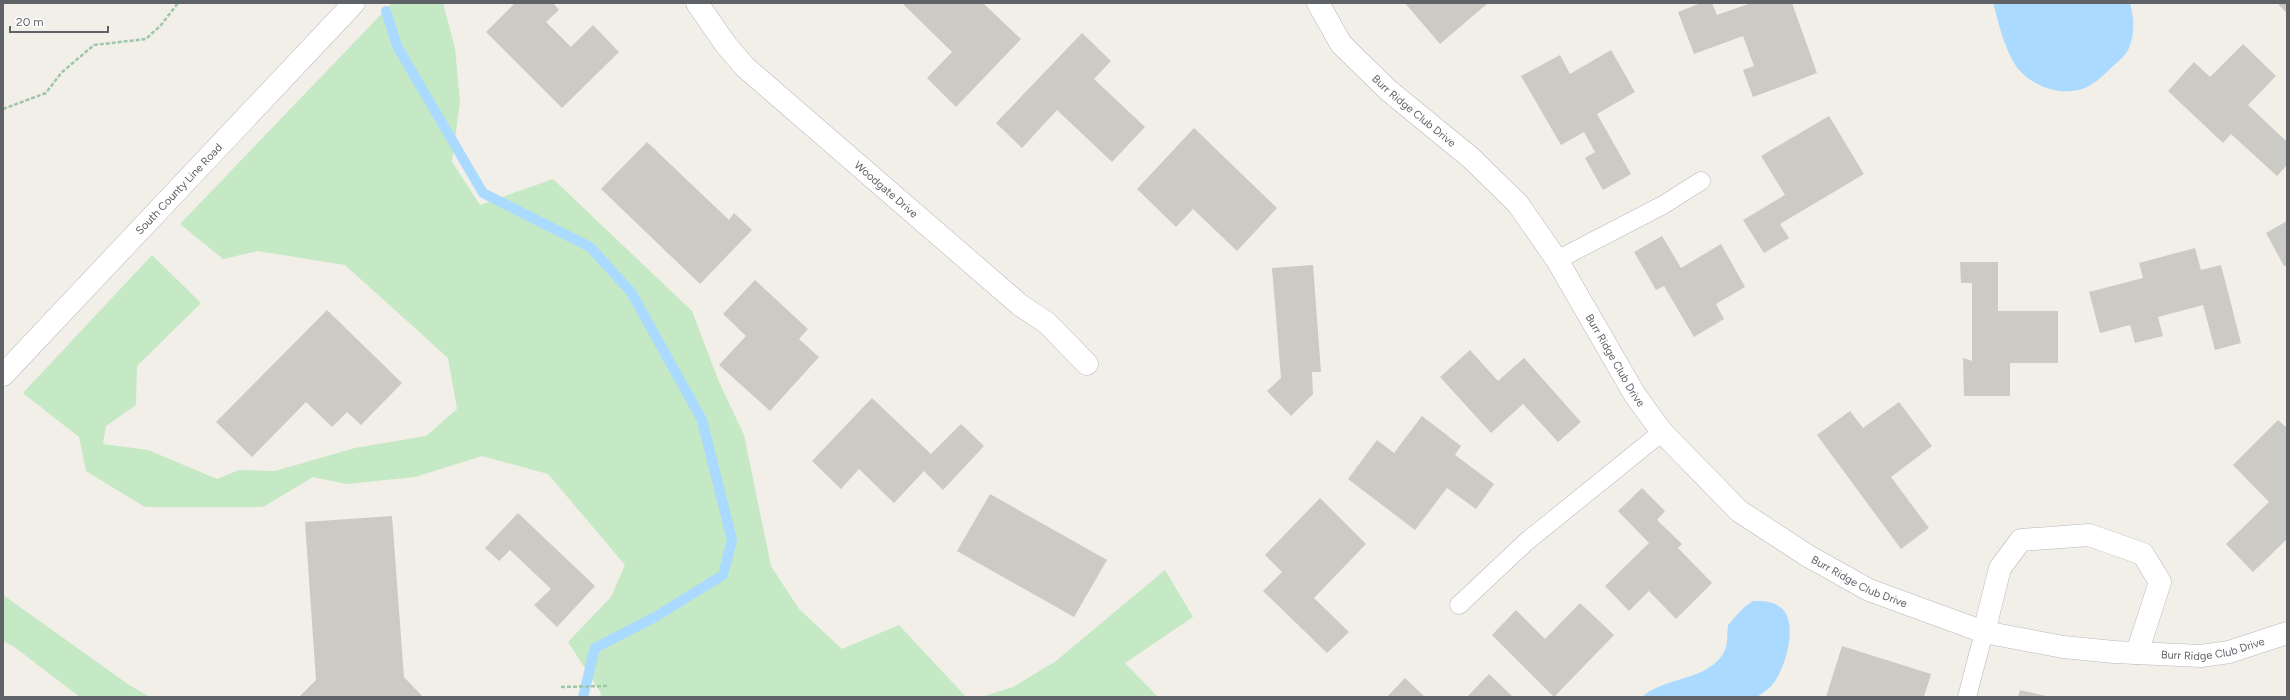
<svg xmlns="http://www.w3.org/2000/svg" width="2290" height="700" font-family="Figtree,sans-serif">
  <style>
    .green { fill: #c5e8c5 }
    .water { fill: #aadaff }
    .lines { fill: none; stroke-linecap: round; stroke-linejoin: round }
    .stream { stroke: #aadaff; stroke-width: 10 }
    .building { fill: #cccac5 }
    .lane-casing { stroke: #b5b8bc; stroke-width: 19 }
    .street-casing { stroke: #b5b8bc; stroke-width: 23 }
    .secondary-casing { stroke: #b6babf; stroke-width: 23 }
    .path { stroke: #9cc7a9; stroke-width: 2.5; stroke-dasharray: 4 2; stroke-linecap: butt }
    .lane { stroke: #fff; stroke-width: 18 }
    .street { stroke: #fff; stroke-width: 22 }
    .secondary { stroke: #fff; stroke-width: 22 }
    .labels { text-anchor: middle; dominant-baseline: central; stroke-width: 3; stroke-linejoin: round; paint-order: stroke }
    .street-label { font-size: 11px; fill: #5f6368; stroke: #fff }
  </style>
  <rect width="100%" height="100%" fill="#f1efe8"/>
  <!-- green -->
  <g class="green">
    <path d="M392,3H443L455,48L460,102L452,162L480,205L553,179L692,311L719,382L744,435L771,566L799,609L842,649L899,625L966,697H600L601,693L568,642L611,597L625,565L548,474L482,456L415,477L346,484L313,477L263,507H145L86,471L79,437L23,393L152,255L201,303L137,366L136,405L106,426L103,444L148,450L217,479L239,470L275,471L355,448L426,436L457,409L448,358L345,265L258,251L223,259L180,224Z"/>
    <path d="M1165,570L1193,617L1125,663L1158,697H981L1013,687L1056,661Z"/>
    <path d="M3,595L129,685L150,697H80L13,646L3,641Z"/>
  </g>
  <!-- water -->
  <g class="water">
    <path d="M1993,3H2130C2134,17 2135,34 2129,48C2127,54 2118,62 2113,66C2105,74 2097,82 2087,87C2063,98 2031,87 2016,66C2004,48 1999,24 1993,3Z"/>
    <path d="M1753,601C1763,601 1772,601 1780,607C1800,620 1785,671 1772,685C1768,690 1762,693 1757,697H1642C1665,676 1711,681 1725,650C1728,643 1727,633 1728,625C1736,616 1743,607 1753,601Z"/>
  </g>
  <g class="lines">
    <!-- stream -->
    <path class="stream" d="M386,11L397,46L483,193L590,247L631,292L702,420L732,540L723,575L655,617L595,648L583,697"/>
  </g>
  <!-- building -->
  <g class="building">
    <path d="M515,3H553L559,10L546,22L571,47L593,25L619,52L562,108L486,32Z"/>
    <path d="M904,3H983L1021,39L956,107L927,78L952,52L903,4Z"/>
    <path d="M1405,3H1488L1440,44Z"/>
    <path d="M1701,3H1712L1717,15L1751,3H1792L1817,73L1753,97L1743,70L1754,66L1743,36L1694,54L1678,12Z"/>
    <path d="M2277,3H2287V13Z"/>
    <path d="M1082,33L1111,61L1094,79L1145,127L1112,162L1057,110L1022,148L996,123Z"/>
    <path d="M2243,44L2276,76L2248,105L2287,142V165L2277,176L2231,134L2223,143L2168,91L2194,62L2210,77Z"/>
    <path d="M1611,50L1635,92L1597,114L1631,174L1603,190L1585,158L1595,152L1584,132L1561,145L1521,76L1560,55L1570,74Z"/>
    <path d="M1829,116L1864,174L1780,224L1789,238L1764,253L1743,220L1785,195L1761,156Z"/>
    <path d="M1194,128L1277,208L1237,251L1193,209L1176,227L1137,189Z"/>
    <path d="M647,142L729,220L734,213L752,230L700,284L601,189Z"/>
    <path d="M2287,221V265L2284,266L2266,233Z"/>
    <path d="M1662,236L1681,268L1721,244L1745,287L1716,304L1724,319L1694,337L1664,286L1656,290L1634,252Z"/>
    <path d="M2195,248L2201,270L2221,265L2241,343L2215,350L2203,305L2158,317L2163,336L2135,343L2130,325L2100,333L2089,292L2143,278L2139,263Z"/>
    <path d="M1960,262H1998V311H2058V363H2010V396H1964L1963,358L1972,361V283H1961Z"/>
    <path d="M1313,265L1321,372H1312L1313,394L1291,416L1267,391L1281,378L1272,268Z"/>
    <path d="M755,280L808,329L799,339L819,357L770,411L719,365L746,336L723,314Z"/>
    <path d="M327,310L402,383L361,425L347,412L332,427L306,402L252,457L216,422Z"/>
    <path d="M1470,350L1498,381L1524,358L1581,422L1558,442L1523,404L1491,433L1440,377Z"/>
    <path d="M872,398L931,454L961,424L984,446L943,490L924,471L894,503L859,469L841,489L812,461Z"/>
    <path d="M1899,402L1932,446L1891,477L1929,528L1901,549L1817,435L1850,411L1863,428Z"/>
    <path d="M1422,416L1461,446L1455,455L1494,484L1476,509L1447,488L1415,530L1348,479L1377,440L1394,453Z"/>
    <path d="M2278,420L2287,428V539L2253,572L2226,544L2269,502L2233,465Z"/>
    <path d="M1642,488L1665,511L1657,520L1682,544L1678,548L1712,583L1676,619L1649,591L1629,611L1605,586L1649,543L1618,511Z"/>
    <path d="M990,494L1107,560L1074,617L957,551Z"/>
    <path d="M1320,498L1366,544L1314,598L1349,632L1327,653L1263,591L1282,572L1265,555Z"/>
    <path d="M518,513L595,586L557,627L534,605L551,589L510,550L499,561L485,548Z"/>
    <path d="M392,516L404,677L423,697H299L316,680L305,522Z"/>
    <path d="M1580,603L1614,635L1554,697L1492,635L1516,610L1545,639Z"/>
    <path d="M1842,646L1931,674L1924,697H1826Z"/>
    <path d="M1489,674L1513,697H1467Z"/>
    <path d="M1405,678L1425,697H1387Z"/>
    <path d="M2020,690L2046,696V697H2018Z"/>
  </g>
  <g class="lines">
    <defs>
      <g id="lane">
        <path d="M1557,260L1663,205L1701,181"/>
        <path d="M1459,605L1526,542L1662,432"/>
        <path d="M1967,697L1984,632"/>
      </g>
      <g id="street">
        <path id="s1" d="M697,3L726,45L745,67L1020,305L1047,323L1087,364"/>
        <path id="s2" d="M1318,3L1341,44L1388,90L1471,158L1518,204L1557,260L1635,395L1662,432L1739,511L1808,556L1869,590L1984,632L2063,647L2114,652L2201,656L2229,652L2287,633"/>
        <path d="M1984,632L2000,568L2021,540L2089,535L2143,554L2160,582L2137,653"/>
      </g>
      <g id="secondary">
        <path id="s3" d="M3,375L354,3"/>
      </g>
    </defs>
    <!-- lane casing -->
    <use href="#lane" class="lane-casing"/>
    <!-- street casing -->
    <use href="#street" class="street-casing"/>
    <!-- secondary casing -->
    <use href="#secondary" class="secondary-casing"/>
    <!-- path -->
    <g class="path">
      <path d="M3,109L46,93L61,73L94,45L146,39L161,25L178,3"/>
      <path d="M561,687L608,686"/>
    </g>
    <!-- lane -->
    <use href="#lane" class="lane"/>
    <!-- street -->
    <use href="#street" class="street"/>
    <!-- secondary -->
    <use href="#secondary" class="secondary"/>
  </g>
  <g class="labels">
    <!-- street labels -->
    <g class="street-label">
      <text stroke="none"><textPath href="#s2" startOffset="146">Burr Ridge Club Drive</textPath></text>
      <text stroke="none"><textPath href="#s3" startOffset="256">South County Line Road</textPath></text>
      <text stroke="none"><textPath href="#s1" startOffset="267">Woodgate Drive</textPath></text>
      <text stroke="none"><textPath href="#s2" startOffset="470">Burr Ridge Club Drive</textPath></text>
      <text stroke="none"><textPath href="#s2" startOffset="806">Burr Ridge Club Drive</textPath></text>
      <text stroke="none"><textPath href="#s2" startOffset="1172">Burr Ridge Club Drive</textPath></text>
    </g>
  </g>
  <!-- border -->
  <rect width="2290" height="700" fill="none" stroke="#5f6368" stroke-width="8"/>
  <!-- scale -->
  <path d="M10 26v6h98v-6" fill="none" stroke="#5f6368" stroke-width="2"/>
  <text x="16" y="26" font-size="12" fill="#5f6368" stroke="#ffffff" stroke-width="3" paint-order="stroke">20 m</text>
</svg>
